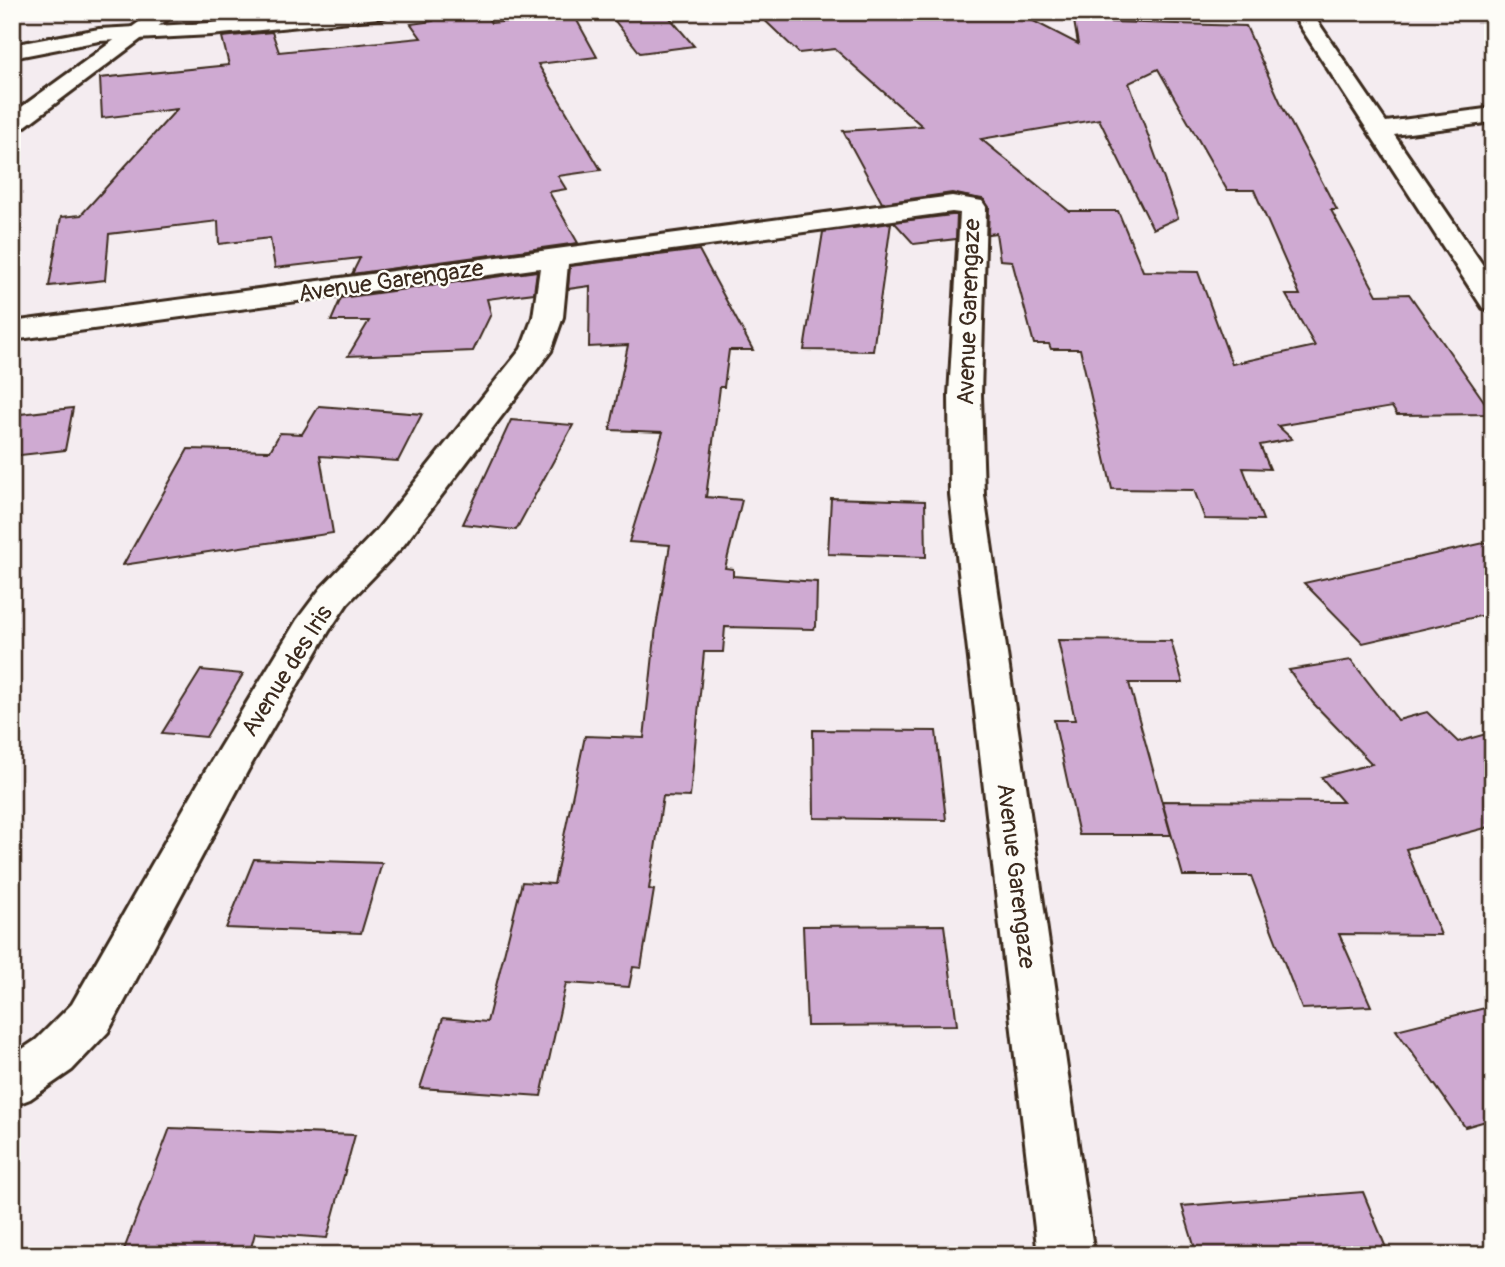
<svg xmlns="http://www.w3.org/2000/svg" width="1505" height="1267" font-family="Pangolin,sans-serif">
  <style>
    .building { fill: #cfaad2; stroke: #3b2a1e; stroke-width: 2; fill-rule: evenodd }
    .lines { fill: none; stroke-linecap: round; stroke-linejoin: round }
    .street-casing { stroke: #3b2a1e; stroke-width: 6 }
    .secondary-casing { stroke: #3b2a1e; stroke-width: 6 }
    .street { fill: #fdfcf7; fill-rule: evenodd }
    .secondary { fill: #fdfcf7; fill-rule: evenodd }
    .labels { text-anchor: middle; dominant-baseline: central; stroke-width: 5; stroke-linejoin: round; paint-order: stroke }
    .street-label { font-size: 24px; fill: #3b2a1e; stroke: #fdfcf7 }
  </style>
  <rect width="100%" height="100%" fill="#f4ecf0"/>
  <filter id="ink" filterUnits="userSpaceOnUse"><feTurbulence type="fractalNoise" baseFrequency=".0143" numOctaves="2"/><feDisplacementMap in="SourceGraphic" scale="14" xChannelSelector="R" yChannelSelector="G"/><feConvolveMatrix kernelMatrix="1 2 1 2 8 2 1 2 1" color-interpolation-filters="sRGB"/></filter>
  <g filter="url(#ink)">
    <!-- building -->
    <g class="building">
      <path d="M428,12H484L491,23L574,15L597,57L538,64L601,170L558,176L566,189L549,192L578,243L352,274L360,258L275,268L270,238L219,244L218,221L109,234L105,280L49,286L61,217L81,215L177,109L102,118L100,78L229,65L222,37L272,32L279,52L421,38L411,24L433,21Z"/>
      <path d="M608,12H665L694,46L640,53Z"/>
      <path d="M756,12H1016L1078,44L1074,21L1246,26L1283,108L1337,210H1331L1377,295L1409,294L1493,414L1397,415L1392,407L1278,426L1292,439L1260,445L1270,469L1243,468L1263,520L1205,519L1194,490L1112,489L1080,349H1051L1049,344H1034L1012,261L1000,260L996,233L988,234L989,207L984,200L952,193L882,203L843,131L922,126L835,49L799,53ZM1158,69L1227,190H1254L1300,295H1286L1315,346L1232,364L1198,272L1143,271L1118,211H1069L981,139L1099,119L1153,229L1178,218L1129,83Z"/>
      <path d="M952,215H957L956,239L914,244L894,222Z"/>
      <path d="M891,223L873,351L804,350L823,232Z"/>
      <path d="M699,250L753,350H729L724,387H720L706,497L742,500L725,568L733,569V576L817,582L816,627L813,629L725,627L723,652H704L690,797L663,796L649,889L654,890L641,968L633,967L629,987L566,983L541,1096L420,1088L443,1018L487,1022L522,882L554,884L585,736L644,738L656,627L670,545L629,542L663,432L610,430L628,345L589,347L590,286L568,289L570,266Z"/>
      <path d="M537,271L534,293L487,299L491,314L473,351L348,356L369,321H331L341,298Z"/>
      <path d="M319,406L422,414L398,461L320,456L333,533L123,565L188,449L270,451L280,433L302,434Z"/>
      <path d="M73,408L65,450L12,456V415Z"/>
      <path d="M511,420L573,425L516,530L463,524Z"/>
      <path d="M831,498L925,501L926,557L828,554Z"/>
      <path d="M1493,541V613L1363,643L1304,583Z"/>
      <path d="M1058,640L1171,641L1183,683H1129L1171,835H1079L1054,720H1075Z"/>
      <path d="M1351,660L1398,720L1427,712L1458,742L1493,732V826L1406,849L1441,935L1339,934L1371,1006L1302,1009L1251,876H1183L1162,801L1343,802L1321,777L1372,764L1313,703L1289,670Z"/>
      <path d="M201,670L243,674L206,737L162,733Z"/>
      <path d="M813,730L936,731L946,820L814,818Z"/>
      <path d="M254,859L382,863L361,933L226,928Z"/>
      <path d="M944,925L957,1025L807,1026L803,926Z"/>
      <path d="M1493,1006V1119L1465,1127L1396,1030Z"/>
      <path d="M170,1128L355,1135L327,1238L255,1233L249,1255H122Z"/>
      <path d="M1363,1192L1389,1255H1197L1182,1206Z"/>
    </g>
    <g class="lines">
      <defs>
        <g id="street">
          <path d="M315,12H389L386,16L379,18L211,35L99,41L12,58V45L99,29L211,23Z"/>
          <path d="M1291,12H1311L1386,122L1493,108V122L1394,135L1493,280V311L1483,308L1479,302Z"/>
          <path d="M952,196L982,201L986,207L981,395L984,495L1094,1255H1038L950,495L949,395L960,213L952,212L568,264L563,317L551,351L403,546L347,604L329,631L248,770L108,1032L72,1070L30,1099L12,1106V1056L36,1040L72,1004L206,770L297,620L321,588L377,530L521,349L533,317L540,268L12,340V322Z"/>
        </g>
        <path id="secondary" d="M153,12H177L20,130L12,132V114Z"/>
      </defs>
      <!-- street casing -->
      <use href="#street" class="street-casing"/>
      <!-- secondary casing -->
      <use href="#secondary" class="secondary-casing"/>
      <!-- street -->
      <use href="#street" class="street"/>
      <!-- secondary -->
      <use href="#secondary" class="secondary"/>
    </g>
  </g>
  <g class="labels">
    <!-- street labels -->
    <g class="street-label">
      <text transform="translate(391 281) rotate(-8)">Avenue Garengaze</text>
      <text transform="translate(969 312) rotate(-88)">Avenue Garengaze</text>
      <text transform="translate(287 671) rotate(-58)">Avenue des Iris</text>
      <text transform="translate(1016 876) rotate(83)">Avenue Garengaze</text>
    </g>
  </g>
  <!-- margin -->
  <rect width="1505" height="1267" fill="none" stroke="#fdfcf7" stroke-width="42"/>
  <rect x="21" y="21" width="1463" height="1225" fill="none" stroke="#3b2a1e" stroke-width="2.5" filter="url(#ink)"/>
</svg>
